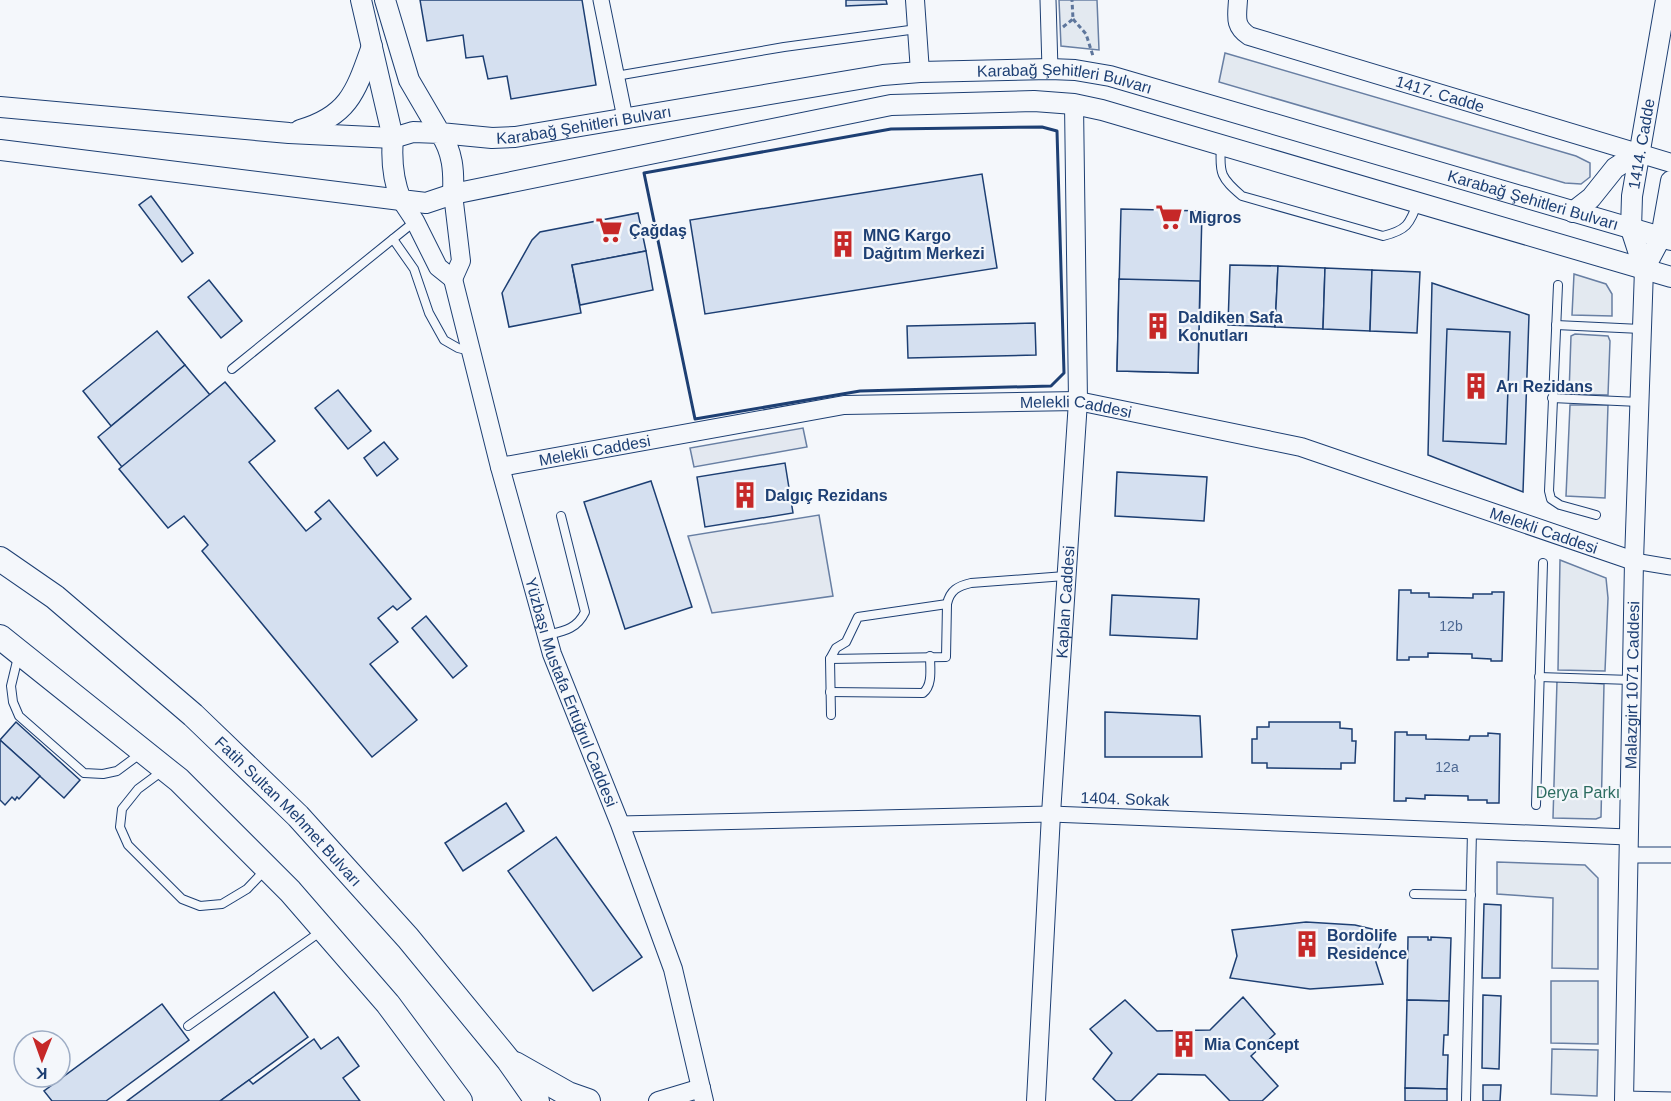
<svg xmlns="http://www.w3.org/2000/svg" width="1671" height="1101" font-family="Arial,sans-serif">
  <style>
    .green { fill: #e3e9f0; stroke: #687fa3; stroke-width: 1.5 }
    .parking { fill: #e3e8f0; stroke: #687fa3; stroke-width: 1.5 }
    .building { fill: #d5e0f0; stroke: #1d3f73; stroke-width: 1.5 }
    .lines { fill: none; stroke-linecap: round; stroke-linejoin: round }
    .service-casing { stroke: #1d3f73; stroke-width: 10 }
    .minor-casing { stroke: #1d3f73; stroke-width: 17 }
    .tertiary-casing { stroke: #1d3f73; stroke-width: 20 }
    .secondary-casing { stroke: #1d3f73; stroke-width: 22 }
    .trunk-casing { stroke: #1d3f73; stroke-width: 26 }
    .path { stroke: #5e769c; stroke-width: 3; stroke-dasharray: 4.5 3; stroke-linecap: butt }
    .service { stroke: #f4f7fb; stroke-width: 8 }
    .minor { stroke: #f4f7fb; stroke-width: 15 }
    .tertiary { stroke: #f4f7fb; stroke-width: 18 }
    .secondary { stroke: #f4f7fb; stroke-width: 20 }
    .trunk { stroke: #f4f7fb; stroke-width: 24 }
    .wall { stroke: #1d3f73; stroke-width: 3 }
    .labels { text-anchor: middle; dominant-baseline: central; stroke-width: 4.5; stroke-linejoin: round; paint-order: stroke }
    .number-label { font-size: 14px; fill: #4b6792 }
    .street-label { font-size: 16px; fill: #1d3f73; stroke: #f4f7fb }
    .poi-label { font-size: 16px; font-weight: bold; fill: #1d3f73; stroke: #f4f7fb; text-anchor: start }
    .park-label { font-size: 16px; fill: #2c6c60; stroke: #f4f7fb }
  </style>
  <rect width="100%" height="100%" fill="#f4f7fb"/>
  <!-- green -->
  <g class="green">
    <path d="M1059,0H1097L1099,50L1061,46Z"/>
    <path d="M1225,53L1576,156L1590,163V177L1581,184L1565,183L1219,82Z"/>
    <path d="M1574,274L1606,284L1612,294V316L1572,315Z"/>
    <path d="M1575,334L1608,336L1610,341L1608,395L1569,394L1571,336Z"/>
    <path d="M1570,405H1608L1605,498L1566,496Z"/>
    <path d="M1560,560L1606,578L1608,598L1605,671L1558,670Z"/>
    <path d="M1557,681L1604,684L1601,817L1596,819L1553,818Z"/>
    <path d="M1497,862L1585,865L1598,878V969L1552,968L1553,898L1497,894Z"/>
    <path d="M1551,981H1598V1044L1551,1043Z"/>
    <path d="M1552,1049L1598,1050L1597,1096L1551,1094Z"/>
  </g>
  <!-- parking -->
  <g class="parking">
    <path d="M803,428L807,447L694,467L690,448Z"/>
    <path d="M819,515L833,596L712,613L688,536Z"/>
  </g>
  <!-- building -->
  <g class="building">
    <path d="M420,0H582L596,85L511,99L507,76L488,79L483,56L466,58L463,35L427,41Z"/>
    <path d="M846,0H886L887,4L846,6Z"/>
    <path d="M982,174L997,268L705,314L690,220Z"/>
    <path d="M151,196L193,253L182,262L139,205Z"/>
    <path d="M1121,209L1202,211L1198,373L1117,371Z"/>
    <path d="M638,213L646,251L572,265L581,313L509,327L502,293L532,240L540,232Z"/>
    <path d="M646,251L653,290L580,305L572,265Z"/>
    <path d="M1230,265L1278,266L1275,327L1228,325Z"/>
    <path d="M1278,266L1325,268L1323,329L1275,327Z"/>
    <path d="M1325,268L1372,270L1370,331L1323,329Z"/>
    <path d="M1372,270L1420,272L1417,333L1370,331Z"/>
    <path d="M1119,279L1200,281L1198,373L1117,371Z"/>
    <path d="M209,280L242,321L221,338L188,297Z"/>
    <path d="M1432,283L1529,315L1523,492L1428,455Z"/>
    <path d="M1035,323L1036,355L908,358L907,326Z"/>
    <path d="M1447,329L1510,332L1506,444L1443,441Z"/>
    <path d="M157,331L185,365L111,426L83,391Z"/>
    <path d="M185,365L210,395L122,467L98,437Z"/>
    <path d="M225,382L275,441L249,462L306,531L321,519L315,512L329,500L411,599L397,610L393,606L378,618L398,642L370,664L417,720L372,757L202,551L208,545L184,516L168,528L119,469Z"/>
    <path d="M338,390L371,431L348,449L315,408Z"/>
    <path d="M384,442L398,459L377,476L364,458Z"/>
    <path d="M785,463L793,513L705,527L697,477Z"/>
    <path d="M1117,472L1207,477L1204,521L1115,516Z"/>
    <path d="M651,481L692,607L625,629L584,502Z"/>
    <path d="M1399,590H1411V593H1429V597L1473,598V594H1492V592H1504L1502,661H1491V659L1472,658V654L1428,653V657H1409V660H1397Z"/>
    <path d="M1112,595L1199,599L1197,639L1110,635Z"/>
    <path d="M426,616L467,666L453,678L412,628Z"/>
    <path d="M1105,712L1200,716L1202,757H1105Z"/>
    <path d="M16,722L80,780L64,798L0,740Z"/>
    <path d="M1269,722H1340V728L1352,729V741H1356L1355,763H1341V769L1267,768V763H1252V739H1257V727H1269Z"/>
    <path d="M1395,732H1407V735H1426V739L1469,740L1470,736H1488V733L1500,734L1499,803H1487V800H1468V796L1425,795V799L1406,798V801H1394Z"/>
    <path d="M0,740L40,776L19,799L17,797L15,800L12,797L5,805L0,800Z"/>
    <path d="M506,803L524,831L463,871L445,843Z"/>
    <path d="M556,837L642,957L593,991L508,871Z"/>
    <path d="M1484,904L1501,905L1500,978H1482Z"/>
    <path d="M1306,922L1355,925L1385,932L1375,959L1383,984L1310,989L1230,978L1237,956L1232,930Z"/>
    <path d="M1408,937H1428V940H1431V937L1451,938L1449,1001L1407,1000Z"/>
    <path d="M274,992L308,1037L220,1101H127Z"/>
    <path d="M1483,995L1501,996L1499,1069L1482,1068Z"/>
    <path d="M1243,997L1275,1034L1251,1056L1278,1086L1262,1101H1230L1205,1075L1158,1074L1131,1101H1116L1093,1079L1112,1053L1090,1029L1125,1000L1157,1031L1210,1030Z"/>
    <path d="M1407,1000L1449,1001L1448,1035H1444L1443,1055H1448L1447,1089L1405,1088Z"/>
    <path d="M162,1004L189,1040L106,1101H52L44,1091Z"/>
    <path d="M338,1037L359,1066L343,1078L360,1101H220L249,1080L253,1084L314,1039L321,1049Z"/>
    <path d="M1483,1085H1501L1500,1101H1483Z"/>
    <path d="M1405,1088L1447,1089V1101H1405Z"/>
  </g>
  <g class="lines">
    <defs>
      <g id="service">
        <path d="M616,76L784,47L917,29"/>
        <path d="M1221,146C1219,174 1221,178 1242,196L1383,236C1407,230 1409,225 1418,202"/>
        <path d="M393,239L414,269L429,313L444,340L458,348L470,351"/>
        <path d="M1558,285L1549,491L1551,499L1560,505L1596,515"/>
        <path d="M1556,325L1641,329"/>
        <path d="M232,369L414,222"/>
        <path d="M1552,398L1639,402"/>
        <path d="M547,635C564,631 577,629 585,612L561,516"/>
        <path d="M18,657L11,686L13,702L19,716L84,773L103,774L117,771L140,754"/>
        <path d="M830,659L946,657L947,604C950,590 958,586 971,583L1065,576"/>
        <path d="M1539,677L1631,680"/>
        <path d="M830,692L923,693C933,685 930,668 930,656"/>
        <path d="M831,715L830,659L836,648L846,642L858,617L947,604"/>
        <path d="M161,772L138,789L122,809L120,827L128,845L182,899L200,906L222,904L247,889L266,869"/>
        <path d="M1536,805L1543,563"/>
        <path d="M1414,894L1471,895"/>
        <path d="M188,1026L320,932"/>
        <path d="M1466,1101L1472,831"/>
      </g>
      <g id="minor">
        <path d="M601,0L625,118"/>
        <path d="M1048,0L1050,69"/>
        <path d="M1634,561L1671,567"/>
        <path d="M620,824L1051,814L1628,837"/>
        <path d="M1628,855H1671"/>
        <path d="M1624,1099L1671,1100"/>
      </g>
      <g id="tertiary">
        <path d="M915,0L920,72"/>
        <path id="s1" d="M1238,0C1237,17 1234,26 1249,36L1671,163"/>
        <path d="M401,200L415,221L438,267L453,279L461,261L453,194"/>
        <path id="s2" d="M453,279L500,467L552,654L620,824L673,969L704,1101"/>
        <path id="s3" d="M500,467L844,405L1078,401L1301,447L1634,561"/>
        <path d="M658,1101L701,1088"/>
        <path id="s4" d="M1036,1101L1051,814L1078,401L1074,104"/>
        <path id="s5" d="M1624,1101L1634,561L1644,269"/>
      </g>
      <g id="secondary">
        <path d="M361,0L393,138C391,160 393,180 401,200L426,203L453,194L891,105L1034,101L1074,104L1102,110L1671,277"/>
        <path id="s6" d="M385,0L409,80L440,133L492,138L515,137L883,75L920,72L1050,69L1075,70L1110,76L1671,240"/>
        <path d="M0,107L289,133L393,138L413,132L440,133C453,152 454,171 453,194"/>
        <path d="M300,130C349,116 356,91 372,46"/>
        <path d="M0,150L401,200"/>
        <path d="M1573,212L1591,198L1615,168L1638,153"/>
        <path id="s7" d="M1644,269L1631,229L1632,196L1666,0"/>
        <path d="M1644,269L1661,237L1671,181"/>
      </g>
      <g id="trunk">
        <path id="s8" d="M0,559L55,597L193,715L298,816L408,938L509,1061L537,1101"/>
        <path d="M0,637L179,780L290,891L388,1004L460,1101"/>
        <path d="M515,1064L568,1094L588,1101"/>
      </g>
    </defs>
    <!-- service casing -->
    <use href="#service" class="service-casing"/>
    <!-- minor casing -->
    <use href="#minor" class="minor-casing"/>
    <!-- tertiary casing -->
    <use href="#tertiary" class="tertiary-casing"/>
    <!-- secondary casing -->
    <use href="#secondary" class="secondary-casing"/>
    <!-- trunk casing -->
    <use href="#trunk" class="trunk-casing"/>
    <!-- path -->
    <g class="path">
      <path d="M1073,19L1086,34L1093,56"/>
      <path d="M1063,27L1073,19L1072,0"/>
    </g>
    <!-- service -->
    <use href="#service" class="service"/>
    <!-- minor -->
    <use href="#minor" class="minor"/>
    <!-- tertiary -->
    <use href="#tertiary" class="tertiary"/>
    <!-- secondary -->
    <use href="#secondary" class="secondary"/>
    <!-- trunk -->
    <use href="#trunk" class="trunk"/>
    <!-- wall -->
    <path class="wall" d="M1042,127L1057,131L1064,373L1051,386L860,391L695,419L644,173L891,129Z"/>
  </g>
  <!-- icons -->
  <defs>
    <symbol id="supermarket-bare" viewBox="-9 -9 18 18"><path d="M-6-5.5h2.5l.6 2H6L4.5 2H-2.5L-4.4-4H-6ZM-1.5 3.2a1.3 1.3 0 1 0 .1 0ZM3 3.2a1.3 1.3 0 1 0 .1 0Z" fill="#c62828" stroke="#f4f7fb" stroke-width="2.5" paint-order="stroke"/></symbol>
    <symbol id="building-bare" viewBox="-9 -9 18 18"><path d="M-4-6H4V6H1V3H-1V6H-4ZM-2.5-4.3h1.7v1.8h-1.7ZM.8-4.3h1.7v1.8H.8ZM-2.5-1h1.7V.8h-1.7ZM.8-1h1.7V.8H.8Z" fill="#c62828" stroke="#f4f7fb" stroke-width="2.5" paint-order="stroke"/></symbol>
  </defs>
  <g fill-rule="evenodd">
    <use href="#supermarket-bare" x="1150" y="198" width="38" height="38"/>
    <use href="#supermarket-bare" x="590" y="211" width="38" height="38"/>
    <use href="#building-bare" x="824" y="225" width="38" height="38"/>
    <use href="#building-bare" x="1139" y="307" width="38" height="38"/>
    <use href="#building-bare" x="1457" y="367" width="38" height="38"/>
    <use href="#building-bare" x="726" y="476" width="38" height="38"/>
    <use href="#building-bare" x="1288" y="925" width="38" height="38"/>
    <use href="#building-bare" x="1165" y="1025" width="38" height="38"/>
  </g>
  <g class="labels">
    <!-- number labels -->
    <g class="number-label">
      <text x="1451" y="626">12b</text>
      <text x="1447" y="767">12a</text>
    </g>
    <!-- street labels -->
    <g class="street-label">
      <text stroke="none"><textPath href="#s6" startOffset="776">Karabağ Şehitleri Bulvarı</textPath></text>
      <text stroke="none"><textPath href="#s1" startOffset="240">1417. Cadde</textPath></text>
      <text stroke="none"><textPath href="#s6" startOffset="290">Karabağ Şehitleri Bulvarı</textPath></text>
      <text stroke="none"><textPath href="#s7" startOffset="128">1414. Cadde</textPath></text>
      <text stroke="none"><textPath href="#s6" startOffset="1262">Karabağ Şehitleri Bulvarı</textPath></text>
      <text stroke="none"><textPath href="#s3" startOffset="582">Melekli Caddesi</textPath></text>
      <text stroke="none"><textPath href="#s3" startOffset="96">Melekli Caddesi</textPath></text>
      <text stroke="none"><textPath href="#s3" startOffset="1068">Melekli Caddesi</textPath></text>
      <text stroke="none"><textPath href="#s4" startOffset="500">Kaplan Caddesi</textPath></text>
      <text stroke="none"><textPath href="#s5" startOffset="416">Malazgirt 1071 Caddesi</textPath></text>
      <text stroke="none"><textPath href="#s2" startOffset="430">Yüzbaşı Mustafa Ertuğrul Caddesi</textPath></text>
      <text transform="translate(1125 799) rotate(2)">1404. Sokak</text>
      <text stroke="none"><textPath href="#s8" startOffset="384">Fatih Sultan Mehmet Bulvarı</textPath></text>
    </g>
    <!-- poi labels -->
    <g class="poi-label">
      <text x="1189" y="217">Migros</text>
      <text x="629" y="230">Çağdaş</text>
      <text x="863" y="235">MNG Kargo<tspan x="863" dy="18">Dağıtım Merkezi</tspan></text>
      <text x="1178" y="317">Daldiken Safa<tspan x="1178" dy="18">Konutları</tspan></text>
      <text x="1496" y="386">Arı Rezidans</text>
      <text x="765" y="495">Dalgıç Rezidans</text>
      <text x="1327" y="935">Bordolife<tspan x="1327" dy="18">Residence</tspan></text>
      <text x="1204" y="1044">Mia Concept</text>
    </g>
    <!-- park labels -->
    <g class="park-label">
      <text x="1578" y="792">Derya Parkı</text>
    </g>
  </g>
  <!-- north arrow -->
  <g transform="translate(42 1059) rotate(181)"><circle r="28" fill="#f4f7fb" stroke="#9eadc5" stroke-width="1.5"/>
  <path d="M0-4.5L10 22L0 15L-10 22Z" fill="#c62828"/>
  <text y="-9" font-size="16" font-weight="bold" text-anchor="middle" fill="#1d3f73">K</text>
  </g>
</svg>
